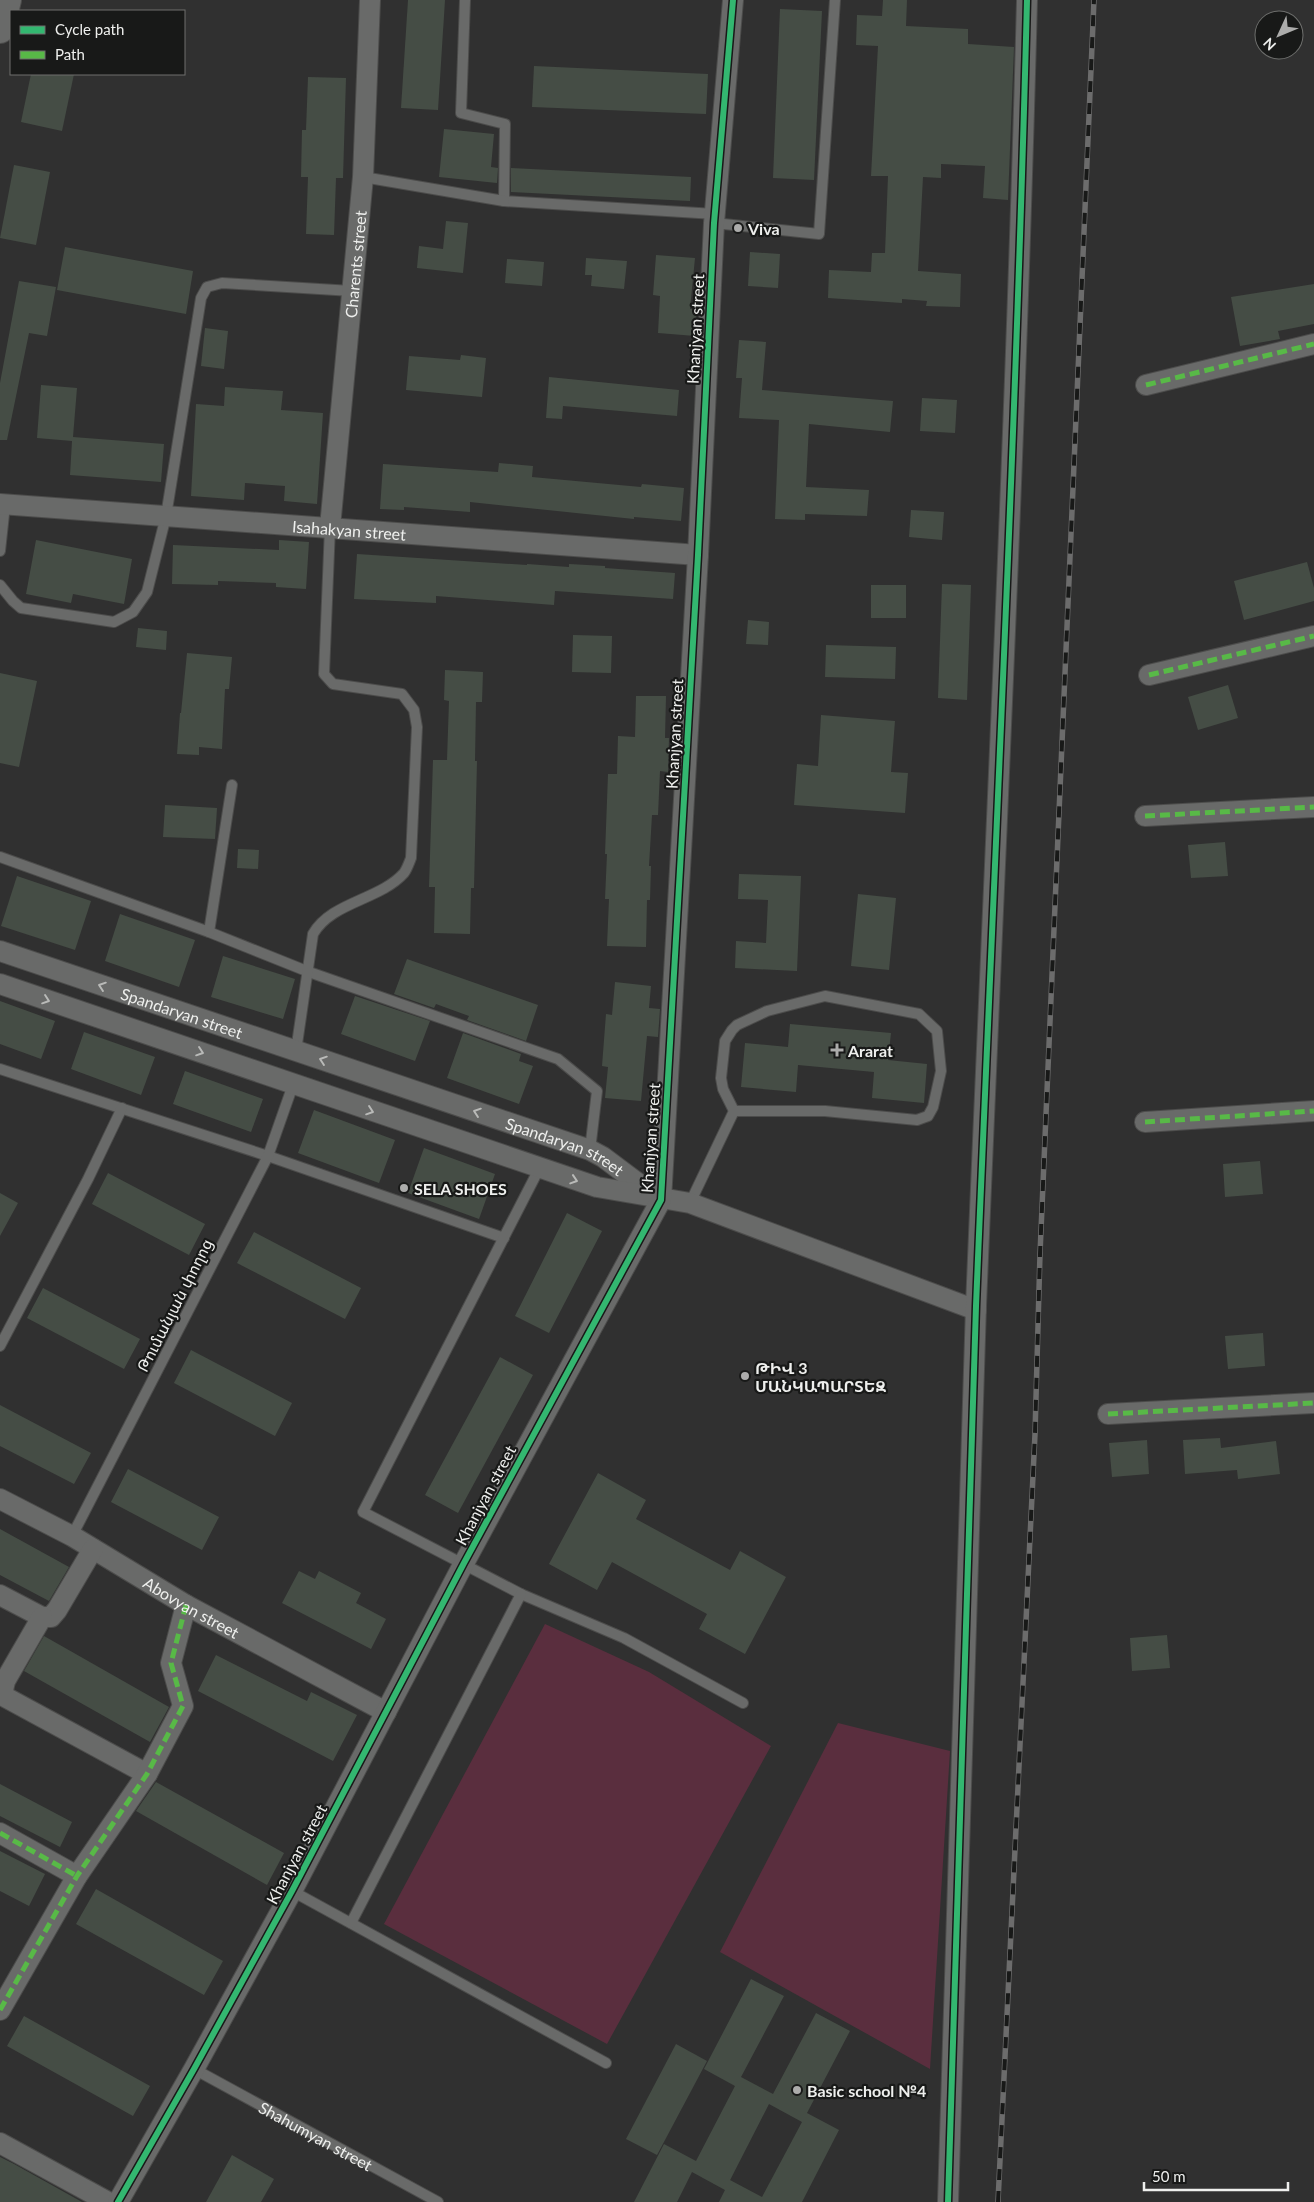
<svg xmlns="http://www.w3.org/2000/svg" width="1314" height="2202" font-family="Lato,'Noto Sans Armenian',sans-serif">
  <style>
    .green { fill: #5a2e3e }
    .building { fill: #454d45 }
    .lines { fill: none; stroke-linecap: round; stroke-linejoin: round }
    .service-casing { stroke: #4c4c4b; stroke-width: 12 }
    .minor-casing { stroke: #4c4c4b; stroke-width: 22 }
    .secondary-casing { stroke: #4c4c4b; stroke-width: 30 }
    .service { stroke: #696a69; stroke-width: 10 }
    .minor { stroke: #696a69; stroke-width: 20 }
    .secondary { stroke: #696a69; stroke-width: 28 }
    .rail-casing { stroke: #6c6c6c; stroke-width: 5.5 }
    .rail { stroke: #181918; stroke-width: 4; stroke-dasharray: 11; stroke-linecap: butt }
    .quiet { stroke: #58b947; stroke-width: 5; stroke-dasharray: 10 5; stroke-linecap: butt }
    .cycleway-casing { stroke: #181918; stroke-width: 9 }
    .cycleway { stroke: #33b770; stroke-width: 6 }
    .oneway { stroke: #b9bab8 }
    .poi-dot { fill: #acacab; stroke: #181918; stroke-width: 2 }
    .labels { text-anchor: middle; dominant-baseline: central; stroke-width: 4.5; stroke-linejoin: round; paint-order: stroke }
    .poi-label { font-size: 16px; font-weight: bold; fill: #eeefed; stroke: #181918; text-anchor: start }
    .street-label { font-size: 16px; fill: #eeefed; stroke: #181918 }
  </style>
  <rect width="100%" height="100%" fill="#303030"/>
  <!-- green -->
  <g class="green">
    <path d="M545,1624L649,1672L771,1746L607,2044L384,1924Z"/>
    <path d="M838,1723L950,1751L930,2069L720,1952Z"/>
  </g>
  <!-- building -->
  <g class="building">
    <path d="M408,0H445L438,110L401,108Z"/>
    <path d="M883,0H907L906,26L968,29V44L1014,47L1008,200L983,198L985,166L941,164V178L923,177L918,271L961,274L960,307L926,306L927,301L902,299V303L828,298L829,270L871,272L872,253H885L888,176H871L878,46L856,45L857,15L882,16Z"/>
    <path d="M780,9L822,11L814,180L773,178Z"/>
    <path d="M534,66L708,74L706,114L532,107Z"/>
    <path d="M31,74H74L62,131L21,122Z"/>
    <path d="M308,77L346,78L343,178H336L334,235L306,234L308,177H301L302,130H306Z"/>
    <path d="M444,129L494,134L491,167L498,168L497,183L439,177Z"/>
    <path d="M14,165L50,172L36,245L0,238Z"/>
    <path d="M511,168L691,177L690,201L511,192Z"/>
    <path d="M446,221L468,223L463,273L417,268L419,246L443,249Z"/>
    <path d="M65,247L193,271L186,314L57,290Z"/>
    <path d="M750,252L780,254L778,288L748,286Z"/>
    <path d="M656,255L695,258L690,309H697L695,336L658,333L660,296L653,295Z"/>
    <path d="M586,258L627,261L624,289L591,286L592,275H585Z"/>
    <path d="M507,259L544,262L542,286L505,283Z"/>
    <path d="M19,281L56,287L47,336L29,333L7,440H0V383Z"/>
    <path d="M1314,284V324L1278,331L1280,339L1240,346L1231,297Z"/>
    <path d="M205,328L228,331L224,369L201,366Z"/>
    <path d="M739,340L766,342L762,390L893,401L890,432L809,424L806,487L869,490L867,516L805,514V520L775,519L779,420L739,418L742,378H736Z"/>
    <path d="M461,355L486,358L482,397L406,390L409,356L460,360Z"/>
    <path d="M549,377L679,390L677,416L563,406L562,419L546,418Z"/>
    <path d="M41,385L77,388L73,437L164,444L161,482L70,475L72,441L37,438Z"/>
    <path d="M225,387L283,391L281,410L323,413L317,504L284,501L285,486L245,483L244,500L191,496L196,404L224,406Z"/>
    <path d="M922,398L957,400L955,433L920,431Z"/>
    <path d="M499,463L533,466L532,477L641,487L642,484L684,488L681,521L634,517V519L470,502V512L404,507V510L380,509L383,464L498,472Z"/>
    <path d="M911,510L944,512L942,540L909,537Z"/>
    <path d="M36,540L132,559L124,604L73,594L71,603L26,594Z"/>
    <path d="M279,540L309,542L306,589L276,587V583L218,581V585L172,584L173,545L279,550Z"/>
    <path d="M357,554L527,565V564L569,567V564L605,566V568L675,573L673,599L555,591L554,605L436,596V603L354,599Z"/>
    <path d="M1307,562L1314,588V601L1244,620L1234,581Z"/>
    <path d="M942,584L971,585L967,700L938,698Z"/>
    <rect x="871" y="585" width="35" height="33"/>
    <path d="M748,620L769,622L768,645L746,644Z"/>
    <path d="M138,628L167,631L166,650L136,647Z"/>
    <path d="M573,635L612,636L611,673L572,672Z"/>
    <path d="M826,645L896,647L895,679L825,677Z"/>
    <path d="M187,653L232,657L229,689H225L222,749L199,747V755L177,754L180,713H181Z"/>
    <path d="M445,670L483,672L482,702H476L475,761H477L474,888H471L470,934L434,933L435,887H429L433,760H447L449,701L444,700Z"/>
    <path d="M0,673L37,681L19,767L0,763Z"/>
    <path d="M1228,685L1238,718L1198,730L1188,697Z"/>
    <path d="M636,696H666L665,738H669L668,772L660,771L658,815H652L649,866H651L650,900H647L646,947L607,946L609,899H605L607,854H605L608,774H617L618,736L635,737Z"/>
    <path d="M821,715L895,721L891,772L908,773L905,813L794,805L797,764L818,766Z"/>
    <path d="M165,805L217,808L215,839L163,837Z"/>
    <path d="M1225,842L1228,876L1191,878L1188,845Z"/>
    <path d="M238,849L259,850L258,869L237,868Z"/>
    <path d="M739,874L801,876L797,971L735,968L736,941L766,943L768,900L738,899Z"/>
    <path d="M17,876L91,901L75,950L1,926Z"/>
    <path d="M858,894L896,898L889,970L851,966Z"/>
    <path d="M120,914L195,940L179,987L105,961Z"/>
    <path d="M223,956L295,979L283,1019L211,997Z"/>
    <path d="M407,959L538,1005L526,1041L467,1020L469,1016L436,1004L434,1008L394,994Z"/>
    <path d="M615,982L651,986L649,1008L660,1009L658,1037L647,1036L641,1101L605,1098L608,1067L602,1066L606,1014L612,1015Z"/>
    <path d="M355,996L430,1021L415,1061L341,1034Z"/>
    <path d="M0,1001L55,1021L41,1059L0,1044Z"/>
    <path d="M790,1024L891,1033L888,1060L927,1064L924,1103L872,1098L874,1072L798,1065L796,1092L741,1087L745,1043L788,1047Z"/>
    <path d="M84,1032L155,1057L141,1095L71,1069Z"/>
    <path d="M463,1033L521,1054L519,1061L533,1066L519,1104L447,1078Z"/>
    <path d="M185,1071L263,1099L251,1132L173,1104Z"/>
    <path d="M314,1110L395,1140L379,1183L298,1153Z"/>
    <path d="M424,1148L495,1174L479,1219L408,1193Z"/>
    <path d="M1260,1161L1263,1194L1225,1197L1223,1164Z"/>
    <path d="M108,1173L205,1224L189,1255L92,1204Z"/>
    <path d="M0,1193L18,1203L0,1236Z"/>
    <path d="M567,1213L602,1231L549,1333L515,1316Z"/>
    <path d="M254,1232L361,1288L345,1319L237,1263Z"/>
    <path d="M43,1288L140,1339L124,1369L27,1318Z"/>
    <path d="M1263,1333L1265,1366L1228,1369L1225,1336Z"/>
    <path d="M191,1350L292,1403L275,1436L174,1383Z"/>
    <path d="M500,1357L533,1375L458,1513L425,1495Z"/>
    <path d="M0,1405L91,1453L74,1484L0,1446Z"/>
    <path d="M1220,1438L1221,1448L1276,1441L1280,1474L1238,1479L1237,1470L1185,1474L1183,1440Z"/>
    <path d="M1147,1440L1149,1474L1112,1477L1109,1443Z"/>
    <path d="M128,1469L219,1517L202,1550L111,1502Z"/>
    <path d="M598,1473L646,1500L636,1519L730,1570L740,1551L786,1577L745,1654L699,1629L707,1614L612,1562L597,1590L549,1564Z"/>
    <path d="M0,1529L69,1567L49,1601L0,1575Z"/>
    <path d="M299,1571L315,1579L319,1571L361,1593L356,1603L386,1619L371,1649L282,1603Z"/>
    <path d="M1167,1635L1170,1668L1132,1671L1130,1638Z"/>
    <path d="M44,1636L169,1707L150,1742L24,1671Z"/>
    <path d="M216,1655L307,1701L311,1692L357,1715L333,1761L198,1691Z"/>
    <path d="M156,1782L284,1853L267,1885L136,1811Z"/>
    <path d="M0,1784L72,1822L60,1847L0,1816Z"/>
    <path d="M0,1851L45,1874L29,1906L0,1891Z"/>
    <path d="M96,1889L223,1961L204,1995L76,1924Z"/>
    <path d="M751,1979L784,1996L741,2077L773,2094L816,2013L850,2031L807,2113L839,2130L802,2202H719L730,2180L762,2197L802,2122L769,2104L725,2190L692,2172L677,2202H634L664,2144L696,2161L735,2086L704,2069Z"/>
    <path d="M24,2016L150,2086L133,2116L7,2046Z"/>
    <path d="M676,2044L707,2061L657,2155L626,2139Z"/>
    <path d="M232,2155L274,2179L261,2202H206Z"/>
    <path d="M0,2157L14,2164L82,2202H0Z"/>
  </g>
  <g class="lines">
    <defs>
      <g id="service">
        <path d="M465,0L461,113L505,124L504,201L715,214"/>
        <path d="M363,177L504,201"/>
        <path d="M714,223L819,234L835,0"/>
        <path d="M0,551L5,505"/>
        <path d="M0,585L13,601L21,608L114,622L133,612L147,592L166,516L201,298L207,287L222,283L352,291"/>
        <path d="M0,857L209,932L309,972L558,1059L597,1091L590,1150"/>
        <path d="M209,932L232,785"/>
        <path d="M296,1051L313,934C331,902 380,900 404,873C407,869 409,863 411,858L417,727L414,710L402,694L333,684L324,674L330,527"/>
        <path d="M0,1069L268,1156L504,1238"/>
        <path d="M539,1169L363,1512L521,1594L624,1638L743,1703"/>
        <path d="M690,1203L734,1111H825L917,1120L928,1116L933,1107L941,1071L937,1031L919,1014L825,996L767,1011L737,1025L732,1030L725,1041L721,1078L723,1089L734,1111"/>
        <path d="M0,1346L88,1179L122,1108"/>
        <path d="M72,1536L268,1156L293,1085"/>
        <path d="M292,1891L606,2063"/>
        <path d="M351,1923L521,1594"/>
        <path id="s1" d="M194,2069L438,2202"/>
      </g>
      <g id="minor">
        <path d="M1146,385L1314,344"/>
        <path id="s2" d="M0,504L698,555"/>
        <path id="s3" d="M330,527L363,177L370,0"/>
        <path d="M1149,675L1314,636"/>
        <path d="M1145,816L1314,807"/>
        <path id="s4" d="M0,951L590,1150L603,1157L655,1196"/>
        <path d="M0,984L597,1187L690,1203L976,1310"/>
        <path d="M1145,1122L1314,1111"/>
        <path d="M1108,1414L1314,1403"/>
        <path id="s5" d="M0,1499L72,1536L186,1605L386,1712"/>
        <path d="M0,1595L42,1617H51L57,1610L93,1549"/>
        <path d="M42,1617L5,1681L3,1690L5,1697L147,1774"/>
        <path d="M0,1833L77,1876"/>
        <path d="M0,2010L77,1876L147,1774L183,1706L171,1663L186,1605"/>
        <path d="M0,2143L108,2202"/>
        <path d="M118,2202L194,2069L292,1891L464,1563L661,1200L698,555L714,223L733,0"/>
        <path d="M948,2202C957,1903 964,1604 976,1306C994,870 1016,435 1027,0"/>
      </g>
      <path id="secondary" d="M0,29L7,0"/>
    </defs>
    <!-- service casing -->
    <use href="#service" class="service-casing"/>
    <!-- minor casing -->
    <use href="#minor" class="minor-casing"/>
    <!-- secondary casing -->
    <use href="#secondary" class="secondary-casing"/>
    <!-- service -->
    <use href="#service" class="service"/>
    <!-- minor -->
    <use href="#minor" class="minor"/>
    <!-- secondary -->
    <use href="#secondary" class="secondary"/>
    <defs>
      <path id="rail" d="M998,2202L1035,1434L1040,1254L1094,0"/>
    </defs>
    <!-- rail casing -->
    <use href="#rail" class="rail-casing"/>
    <!-- rail -->
    <use href="#rail" class="rail"/>
    <!-- quiet -->
    <g class="quiet">
      <path d="M1146,385L1314,344"/>
      <path d="M1149,675L1314,636"/>
      <path d="M1145,816L1314,807"/>
      <path d="M1145,1122L1314,1111"/>
      <path d="M1108,1414L1314,1403"/>
      <path d="M0,1833L77,1876"/>
      <path d="M0,2010L77,1876L147,1774L183,1706L171,1663L186,1605"/>
    </g>
    <defs>
      <g id="cycleway">
        <path d="M118,2202L194,2069L292,1891L464,1563L661,1200L698,555L714,223L733,0"/>
        <path d="M948,2202C957,1903 964,1604 976,1306C994,870 1016,435 1027,0"/>
      </g>
    </defs>
    <!-- cycleway casing -->
    <use href="#cycleway" class="cycleway-casing"/>
    <!-- cycleway -->
    <use href="#cycleway" class="cycleway"/>
  </g>
  <!-- one-way arrows -->
  <defs><path id="oneway-chevron" d="M-2-3.5L2.5 0L-2 3.5" fill="none" stroke-width="1.6" stroke-linecap="round" stroke-linejoin="round" transform="scale(1.25)"/></defs>
  <g class="oneway">
    <use href="#oneway-chevron" transform="translate(102 986) rotate(-161)"/>
    <use href="#oneway-chevron" transform="translate(46 1000) rotate(19)"/>
    <use href="#oneway-chevron" transform="translate(200 1052) rotate(19)"/>
    <use href="#oneway-chevron" transform="translate(323 1060) rotate(-161)"/>
    <use href="#oneway-chevron" transform="translate(370 1111) rotate(19)"/>
    <use href="#oneway-chevron" transform="translate(477 1112) rotate(-161)"/>
    <use href="#oneway-chevron" transform="translate(574 1180) rotate(18)"/>
  </g>
  <!-- markers -->
  <g class="poi-dot">
    <circle cx="738" cy="228" r="5"/>
    <path d="M834.5 1042.5h5v5h5v5h-5v5h-5v-5h-5v-5h5z"/>
    <circle cx="404" cy="1188" r="5"/>
    <circle cx="745" cy="1376" r="5"/>
    <circle cx="797" cy="2090" r="5"/>
  </g>
  <g class="labels">
    <!-- poi labels -->
    <g class="poi-label">
      <text x="748" y="228">Viva</text>
      <text x="848" y="1050">Ararat</text>
      <text x="414" y="1188">SELA SHOES</text>
      <text x="755" y="1367">ԹԻՎ 3<tspan x="755" dy="18">ՄԱՆԿԱՊԱՐՏԵԶ</tspan></text>
      <text x="807" y="2090">Basic school №4</text>
    </g>
    <!-- street labels -->
    <g class="street-label">
      <text stroke="none"><textPath href="#s3" startOffset="264">Charents street</textPath></text>
      <text transform="translate(695 329) rotate(-87)">Khanjyan street</text>
      <text stroke="none"><textPath href="#s2" startOffset="350">Isahakyan street</textPath></text>
      <text transform="translate(674 734) rotate(-87)">Khanjyan street</text>
      <text stroke="none"><textPath href="#s4" startOffset="192">Spandaryan street</textPath></text>
      <text transform="translate(650 1138) rotate(-86)">Khanjyan street</text>
      <text stroke="none"><textPath href="#s4" startOffset="598">Spandaryan street</textPath></text>
      <text transform="translate(174 1305) rotate(-63)">Թումանյան փողոց</text>
      <text transform="translate(485 1495) rotate(-62)">Khanjyan street</text>
      <text stroke="none"><textPath href="#s5" startOffset="220">Abovyan street</textPath></text>
      <text transform="translate(296 1854) rotate(-62)">Khanjyan street</text>
      <text stroke="none"><textPath href="#s1" startOffset="139">Shahumyan street</textPath></text>
    </g>
  </g>
  <!-- legend -->
  <rect x="10" y="10" width="175" height="65" fill="#181918" stroke="#6e6f6d"/>
  <rect x="20" y="26" width="25" height="8" fill="#33b770" stroke="#6e6f6d"/>
  <text x="55" y="35" font-size="15" fill="#eeefed">Cycle path</text>
  <rect x="20" y="51" width="25" height="8" fill="#58b947" stroke="#6e6f6d"/>
  <text x="55" y="60" font-size="15" fill="#eeefed">Path</text>
  <!-- north arrow -->
  <g transform="translate(1279 35) rotate(226)"><circle r="24" fill="#181918" stroke="#6e6f6d"/>
  <path d="M0-4L9 19L0 12L-9 19Z" fill="#acacab"/>
  <text y="-8" font-size="14" font-weight="bold" text-anchor="middle" fill="#eeefed">N</text>
  </g>
  <!-- scale -->
  <path d="M1144 2182v8h144v-8" fill="none" stroke="#eeefed" stroke-width="2.5"/>
  <text x="1152" y="2182" font-size="15" fill="#eeefed" stroke="#181918" stroke-width="4" paint-order="stroke">50 m</text>
</svg>
